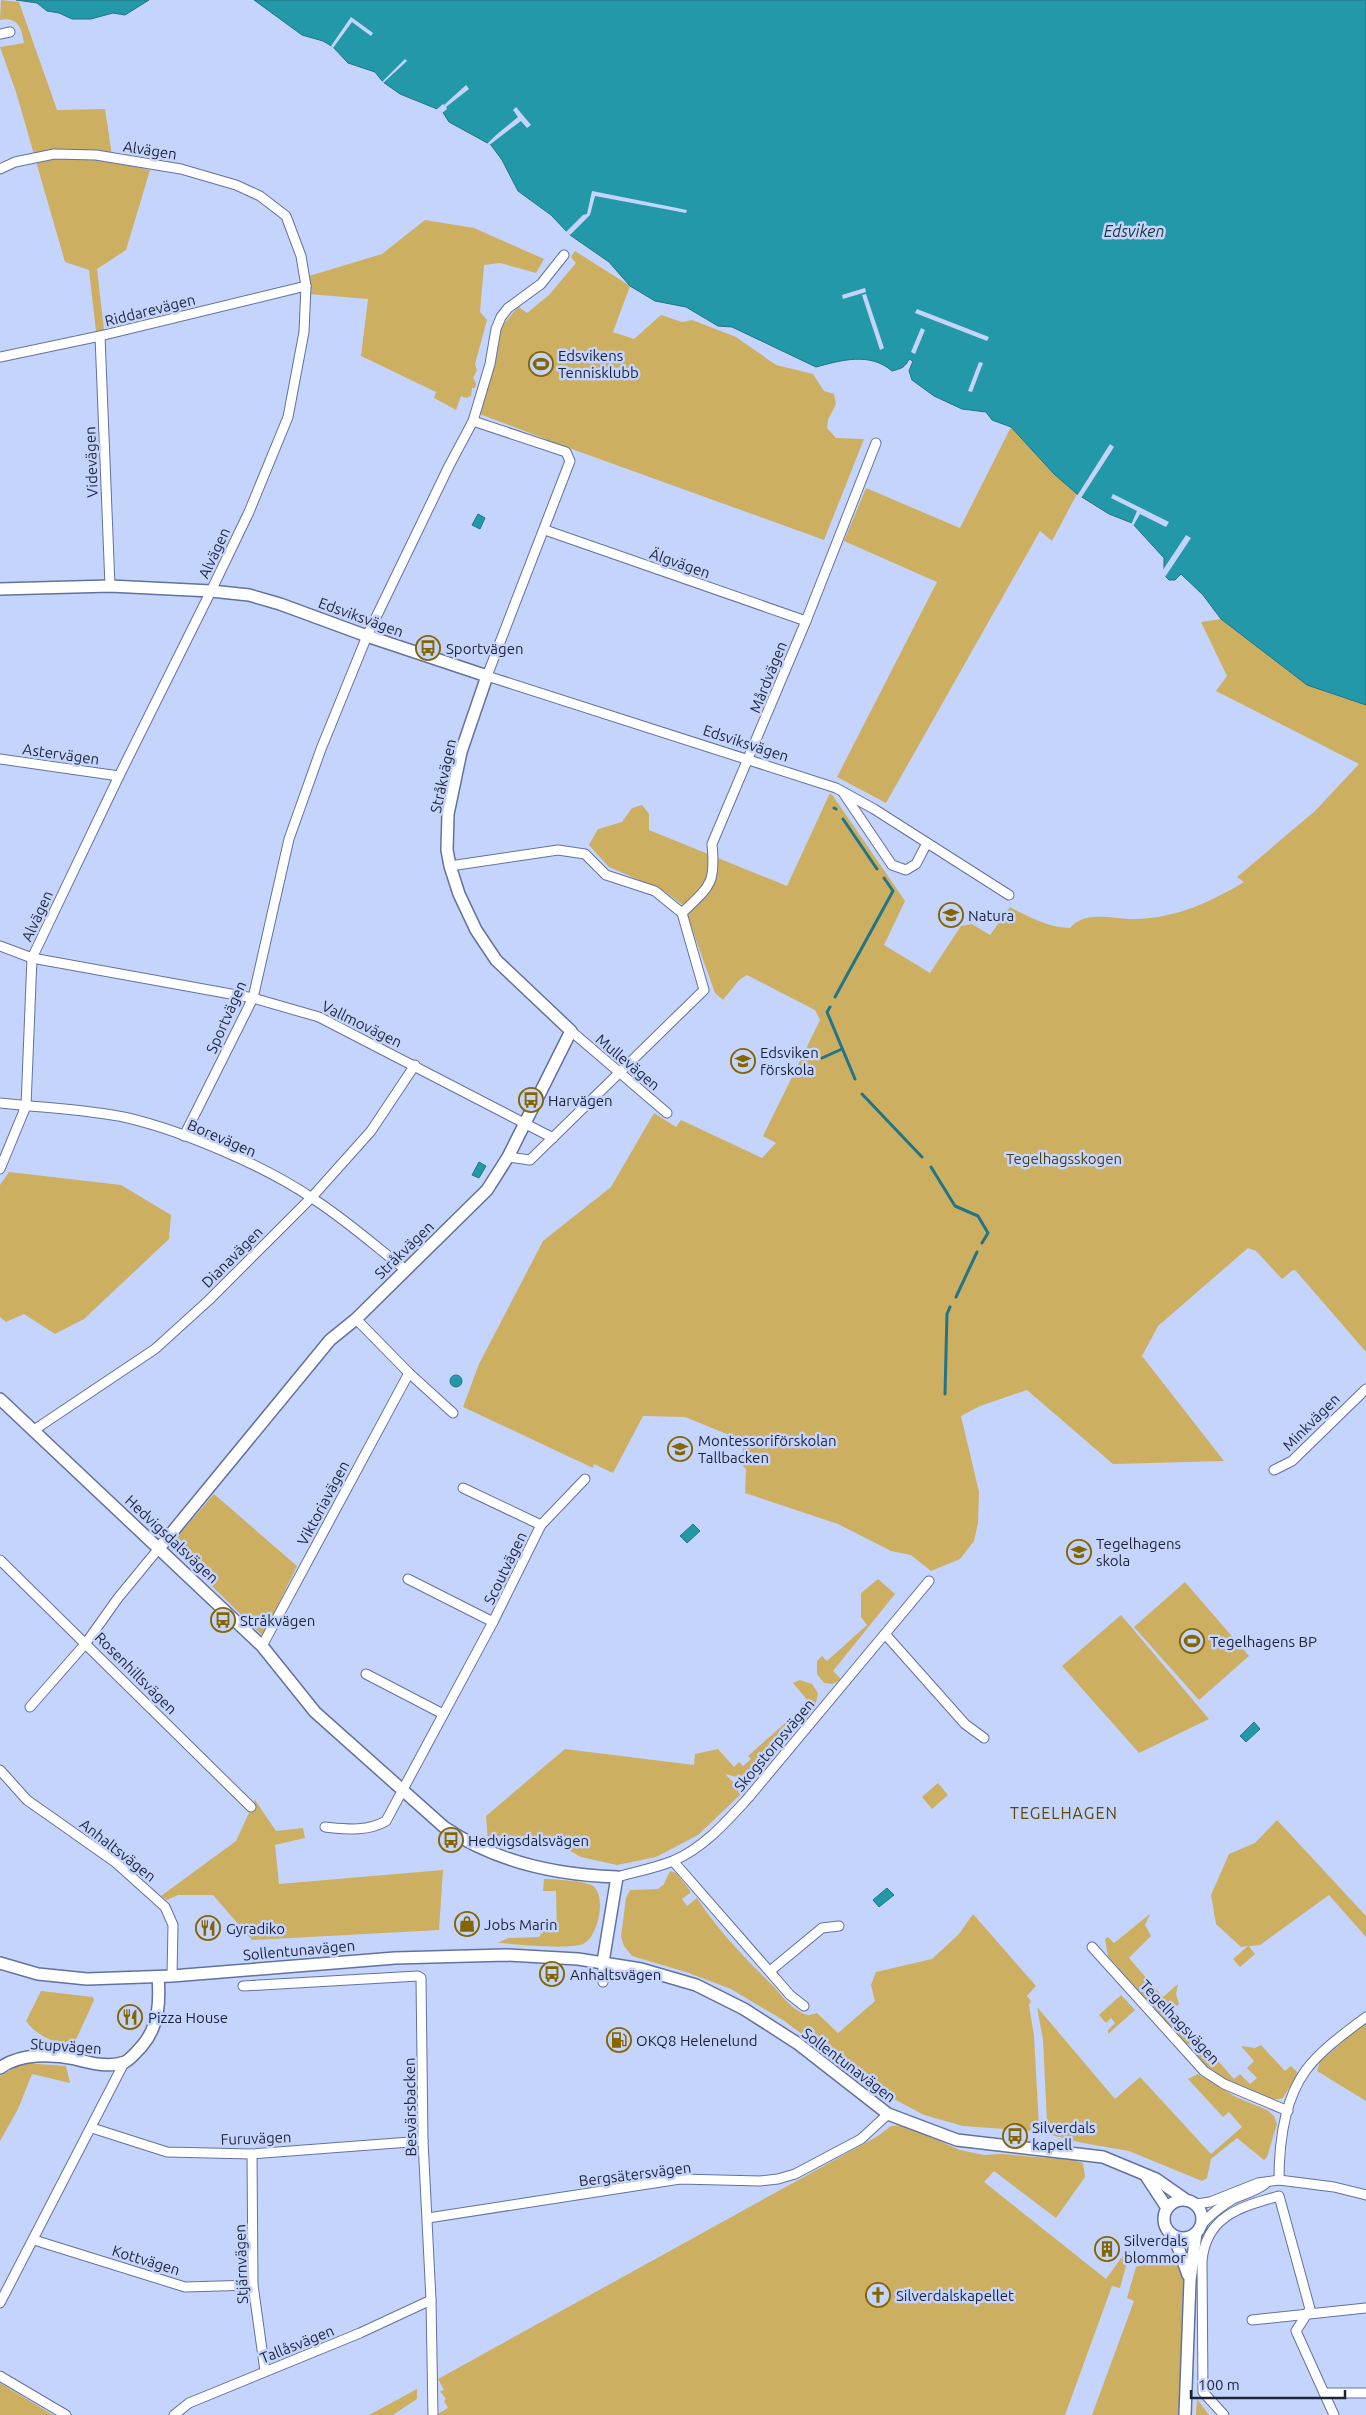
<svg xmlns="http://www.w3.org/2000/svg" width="1366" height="2415" font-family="Ubuntu,sans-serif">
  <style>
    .green { fill: #ccaf61 }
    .water { fill: #2398a8; stroke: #227586 }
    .pier { fill: #c5d4fc }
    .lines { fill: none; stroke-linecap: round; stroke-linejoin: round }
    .stream { stroke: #227586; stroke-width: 3 }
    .minor-casing { stroke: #62729f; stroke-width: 11 }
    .tertiary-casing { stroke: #62729f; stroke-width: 14 }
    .minor { stroke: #fff; stroke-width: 9 }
    .tertiary { stroke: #fff; stroke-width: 11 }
    .labels { text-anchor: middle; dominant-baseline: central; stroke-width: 5; stroke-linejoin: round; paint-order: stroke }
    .street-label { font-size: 15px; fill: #1e2437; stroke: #c5d4fc }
    .poi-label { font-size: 15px; fill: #1e2437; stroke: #c5d4fc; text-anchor: start }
    .park-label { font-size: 15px; fill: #4d3f15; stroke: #c5d4fc }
    .water-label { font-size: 16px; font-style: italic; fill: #20383c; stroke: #c5d4fc }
    .neighbourhood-label { font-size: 16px; letter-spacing: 1px; fill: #5c4808; stroke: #c5d4fc }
  </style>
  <rect width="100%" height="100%" fill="#c5d4fc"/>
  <!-- green -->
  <g class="green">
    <path d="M1,0L19,2L57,110L105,109L113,162L150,170L126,250L97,269L104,330L96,331L89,270L65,262L16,92L0,47L24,43C22,29 18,16 0,20Z"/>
    <path d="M425,220L474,228L544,259L536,273L500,263L484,265L480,312L487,320L475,364L477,370L473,378L476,383L475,388H472L471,396L466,398L461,396L456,410L434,398L436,392L361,356L368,299L309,294V276L382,254Z"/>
    <path d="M575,251L630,286L613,332L634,339L661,315L682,322L692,320L736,337L776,365L813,374L824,391L834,394L836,404L828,420L827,428L836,438L864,439L824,540L558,444H552L546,439L477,413L498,331L517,308L519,307L527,313L549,295L576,263L571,257Z"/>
    <path d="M1011,427L1054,474L1077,494L1052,541L1040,531L886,803L837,777L937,582L844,541L866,488L960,528Z"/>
    <path d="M1221,619L1307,685L1366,662V1352L1296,1271L1293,1270L1282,1279L1256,1251L1248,1248L1158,1326L1142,1356L1224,1461L1113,1464L1027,1390L980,1406L961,1416L979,1492L978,1523L974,1541L960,1559L931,1571L911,1555L891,1551L838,1524L745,1493L746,1469L741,1464L744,1441L685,1417L643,1416L613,1473L594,1464L593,1468L463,1407L479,1364L543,1241L611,1187L654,1113L676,1127L681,1120L762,1158L776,1143L763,1136L820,1020L815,1010L747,975L739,980L723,1000L715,993L684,906L664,891L609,867L589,845L598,829L622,822L632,808L642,805L649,814V830L787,886L830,793L833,796L905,901L884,945L930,973L961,926L972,924L990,935L1010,907C1028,917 1050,928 1070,928C1085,909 1116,920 1136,919C1176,918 1211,902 1244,882L1237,877L1315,811L1359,764L1216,691L1227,676L1201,622Z"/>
    <path d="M9,1172L121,1185L171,1215L169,1239L84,1319L55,1334L24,1314L6,1322L0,1317V1185Z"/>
    <path d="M214,1494L297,1566L263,1636L170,1545Z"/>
    <path d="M878,1579L895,1594L833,1671L841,1679L833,1684L824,1683L817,1674V1661L822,1656L827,1661L867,1625L861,1617V1593Z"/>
    <path d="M1185,1582L1249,1656L1199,1700L1134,1627Z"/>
    <path d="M1121,1615L1209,1719L1139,1753L1062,1666Z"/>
    <path d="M800,1680L812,1684L818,1693L815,1707L752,1781L725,1774L743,1792L698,1835L656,1857L617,1865L581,1857L556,1843L539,1840L513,1847L488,1842L486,1816L565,1749L694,1765L695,1754L718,1749L734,1767L739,1762L743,1766L751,1759L748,1756L809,1702L793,1683Z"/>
    <path d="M938,1783L948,1795L932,1809L922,1797Z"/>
    <path d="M255,1800L276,1831L303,1828L305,1838L275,1845L279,1884L443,1870L439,1930L252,1940L213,1895H178L167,1900L161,1896L236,1841Z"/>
    <path d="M1277,1820L1366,1916V1937L1329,1895L1260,1945L1249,1946L1255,1954L1240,1967L1233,1959L1248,1946L1241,1947L1216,1924L1211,1895L1229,1854L1255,1843Z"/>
    <path d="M670,1871L676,1873L691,1892L682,1899L687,1906L697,1898C718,1931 746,1959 773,1986C782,1996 790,2007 802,2013C807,2016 811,2015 817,2013L838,2033L875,2001L871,1985L876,1972L932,1959L959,1934L973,1914L1036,1986L1027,1996L1031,2001L1029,2005L1034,2036L1039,2126L1033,2131L963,2126L924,2115L881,2092L783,2020L731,1989L686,1972L632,1956L624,1946L621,1937L626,1898L630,1890L658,1889L664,1884Z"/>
    <path d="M544,1879C553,1879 586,1881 593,1886C607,1896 598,1938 583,1944C565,1950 518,1944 498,1943L508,1938L539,1937L544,1930L557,1931L556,1891H543Z"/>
    <path d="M1150,1914L1145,1925L1151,1936L1129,1958L1163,1997L1178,1984L1176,1994L1179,2004L1173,2009L1199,2039L1191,2045L1186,2044L1108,1956L1105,1939L1108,1937L1114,1943Z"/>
    <path d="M41,1991L93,1997L94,2000L74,2044L67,2046C51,2040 37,2036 26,2021Z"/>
    <path d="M1121,1995L1135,2010L1108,2034V2030L1115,2023L1111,2018L1106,2023L1099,2015Z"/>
    <path d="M1037,2007L1115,2099L1140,2077L1211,2154L1242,2127L1229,2112L1223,2117L1188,2079L1198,2074L1236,2097L1267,2110L1274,2116L1277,2124L1267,2157L1264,2160L1237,2138L1211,2159L1207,2178L1202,2181L1129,2151L1083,2143L1051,2135L1047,2123L1043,2040Z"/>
    <path d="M1366,2021V2101L1317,2071L1320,2062Z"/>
    <path d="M1204,2045L1234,2079L1240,2074L1250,2084L1257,2078L1247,2068L1254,2061L1241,2046L1255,2048L1261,2045L1285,2071L1291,2066L1298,2073L1283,2098C1269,2106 1200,2070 1196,2055Z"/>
    <path d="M23,2063L66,2066L70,2083L32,2074L18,2109L0,2141V2076Z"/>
    <path d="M903,2125L960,2150L984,2155L1002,2154L1072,2160L1083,2163L1085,2177L1056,2218L994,2171L984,2182L1106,2279L1127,2250L1130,2251L1120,2288L1112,2286L1065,2415H436L448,2408L444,2401L446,2399L440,2391L444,2390L438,2379L878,2136L891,2126Z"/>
    <path d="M1179,2257L1183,2277L1181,2415H1092L1134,2301L1127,2298L1136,2267L1163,2259Z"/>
    <path d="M0,2383L53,2415H0Z"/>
    <path d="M417,2389V2399L393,2415H369Z"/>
    <path d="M1197,2399L1209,2415H1196Z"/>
  </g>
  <!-- water -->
  <g class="water">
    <path d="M16,0H149L125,15L113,13L91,19H72L59,13L47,11L37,3Z"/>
    <path d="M254,0H1366V705L1307,685L1221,619L1203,595L1181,574L1175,580H1169L1164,575V558L1132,523L1109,514L1077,494L1054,474L1011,427L992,420L986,412L962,409L934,396L912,380L909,371L913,361L909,359C905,368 900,369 892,371C870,352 842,360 816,367L732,327L718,326L686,307L655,301L630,286L609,262L570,235L551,215L518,191L502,160L491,145L449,122L442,111L400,94L383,82L375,72L348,63L333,47L323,41L302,35Z"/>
    <path d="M478,514L485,518L480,529L472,525Z"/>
    <path d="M479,1162L486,1166L479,1178L472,1175Z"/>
    <circle cx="456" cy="1381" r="6"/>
    <path d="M693,1524L700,1531L687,1543L680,1536Z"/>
    <path d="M1254,1722L1260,1729L1246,1742L1240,1736Z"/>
    <path d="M887,1888L894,1895L879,1907L873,1900Z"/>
  </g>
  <!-- pier -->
  <g class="pier">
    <path d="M351,17L373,33L371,36L352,22L333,48L331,46Z"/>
    <path d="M405,59L407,61L382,84L381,83Z"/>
    <path d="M466,85L469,89L446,107L447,109L441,114L435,111L443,104L444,105Z"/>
    <path d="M516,107L531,125L527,128L521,121L488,146L487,144L495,136L518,117L513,110Z"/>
    <path d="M592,191L687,210L686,213L595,196L590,215L570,235L566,232L583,215L587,214Z"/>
    <path d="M865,288L866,292L843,299L842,295Z"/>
    <path d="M866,294L884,348L880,350L862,295Z"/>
    <path d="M917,309L989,337L987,341L915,313Z"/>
    <path d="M921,328L925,330L915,354L911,352Z"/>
    <path d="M979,362L983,363L972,392L968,391Z"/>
    <path d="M1110,444L1114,447L1081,498L1077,496Z"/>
    <path d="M1113,494L1169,522L1166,527L1140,514L1133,526L1131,525L1137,511L1111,498Z"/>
    <path d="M1186,535L1191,538L1165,577L1161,573Z"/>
  </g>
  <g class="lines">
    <!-- stream -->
    <g class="stream">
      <path d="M834,808L836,809"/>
      <path d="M843,819L877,869"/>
      <path d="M835,997L893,891L884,878"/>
      <path d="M830,1007L827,1012L855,1079"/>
      <path d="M822,1058L842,1049"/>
      <path d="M862,1094L922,1157"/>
      <path d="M931,1167L955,1206L978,1216L988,1233L982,1243"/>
      <path d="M956,1297L977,1252"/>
      <path d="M945,1394L947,1314L950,1307"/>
    </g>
    <defs>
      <g id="minor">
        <path d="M0,34L10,32"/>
        <path d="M0,169L15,162L54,154L96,155L181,169L236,185L260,196L286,216L301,256L306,286L304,332L288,417L249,512L211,591L119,776L32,958L26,1106L0,1169"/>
        <path d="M100,336L110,586"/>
        <path d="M0,357L100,336L306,286"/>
        <path d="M473,421L566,452L570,461L487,676L836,788L874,809L1009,895"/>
        <path d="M545,530L806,621"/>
        <path d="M0,759L119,776"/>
        <path d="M844,794L892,865L906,870L916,864L927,843"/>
        <path d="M450,866L558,850L585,854L606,875L655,891L682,913L704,990L530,1160L508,1157"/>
        <path d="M682,913C710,886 716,884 712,844L806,621L876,443"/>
        <path d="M0,946L32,958L253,998L319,1017L553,1138"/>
        <path d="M571,1031L667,1113"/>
        <path d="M0,1103C43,1108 86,1109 128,1118C183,1131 265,1166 312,1198C345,1219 375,1246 406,1270"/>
        <path d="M184,1136L253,998L289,839L321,749L367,636L449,466L473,421L490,364L496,329L501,317L508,308L541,284L564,255"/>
        <path d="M356,1319L409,1373L453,1413"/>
        <path d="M34,1430L155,1349L209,1300L312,1197L371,1131L415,1065"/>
        <path d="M1274,1470L1292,1461L1366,1389"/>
        <path d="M463,1488L541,1525"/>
        <path d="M0,1560L251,1807"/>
        <path d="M408,1579L493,1622"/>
        <path d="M885,1634L965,1724L984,1738"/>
        <path d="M262,1646L409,1373"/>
        <path d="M366,1674L443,1714"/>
        <path d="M30,1707L86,1643L118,1598L160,1547"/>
        <path d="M0,1770L27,1800L115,1862L165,1907L173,1925L172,1976"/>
        <path d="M325,1827C346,1829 367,1832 386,1821L493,1622L541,1525L585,1479"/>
        <path d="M673,1861L790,1995L804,2006"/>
        <path d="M617,1877C635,1872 655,1868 673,1861C704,1848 727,1821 749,1797L929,1581"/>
        <path d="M1092,1947L1204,2071L1224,2084L1288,2111"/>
        <path d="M770,1971L822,1928L839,1926"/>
        <path d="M603,1982V1962"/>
        <path d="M243,1986L418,1976L421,1978L423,2141L431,2300L433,2415"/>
        <path d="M92,2128L167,2152L252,2154L423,2141"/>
        <path d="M252,2154L253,2285L265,2371"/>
        <path d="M1279,2180C1279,2145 1284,2100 1306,2070C1322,2049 1345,2033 1366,2017"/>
        <path d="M1196,2204L1210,2202L1258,2183L1279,2180L1334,2187L1366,2195"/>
        <path d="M428,2218L680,2179L760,2181L778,2179L795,2174L861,2139L888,2114"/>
        <path d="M1201,2225C1210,2215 1221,2206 1233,2199C1244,2194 1255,2192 1265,2184"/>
        <path d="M34,2240L185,2287L253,2285"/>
        <path d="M0,2303L125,2061"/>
        <path d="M1252,2320L1366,2308"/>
        <path d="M0,2376L66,2415"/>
        <path d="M1324,2393H1366"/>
        <path d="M174,2415L189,2403L360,2333L431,2300"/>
        <path d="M1224,2415L1203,2392L1202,2261C1206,2216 1240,2207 1279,2196L1310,2309L1296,2331L1334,2415"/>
      </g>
      <g id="tertiary">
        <path d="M0,589L110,586L211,591L249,595L280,604L367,636L487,676L461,752L448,814L447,850L450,866L459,894L476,930L496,960L571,1031L508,1157L487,1190L356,1319L330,1340L160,1547"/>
        <path d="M0,1399L262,1646L315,1712L444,1827C495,1862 555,1875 617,1877L603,1962"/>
        <path d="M0,1963L38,1974L87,1979L172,1976L395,1958L506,1955L578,1959L641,1969L696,1985L744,2009L797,2043L888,2114L957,2140L1103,2157L1156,2179L1186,2200"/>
        <path d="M0,2068C20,2053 52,2054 75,2059C90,2063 109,2068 125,2062C131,2059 137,2051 142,2046C159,2026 160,2002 158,1977"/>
        <path d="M1146,2176L1167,2208"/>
        <circle cx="1183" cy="2219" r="19"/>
        <path d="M1174,2236L1188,2275"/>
        <path d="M1185,2415L1190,2281L1196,2233"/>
      </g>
    </defs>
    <!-- minor casing -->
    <use href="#minor" class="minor-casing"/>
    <!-- tertiary casing -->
    <use href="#tertiary" class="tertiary-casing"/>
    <!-- minor -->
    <use href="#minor" class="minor"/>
    <!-- tertiary -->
    <use href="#tertiary" class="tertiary"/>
  </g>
  <!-- icons -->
  <defs>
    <symbol id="stadium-ring" viewBox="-11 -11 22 22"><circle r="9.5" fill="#c5d4fc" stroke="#836600" stroke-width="1.5"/><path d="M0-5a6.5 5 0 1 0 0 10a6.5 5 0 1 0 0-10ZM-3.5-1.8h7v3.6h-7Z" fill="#836600"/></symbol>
    <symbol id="bus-ring" viewBox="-11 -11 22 22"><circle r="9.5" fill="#c5d4fc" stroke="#836600" stroke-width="1.5"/><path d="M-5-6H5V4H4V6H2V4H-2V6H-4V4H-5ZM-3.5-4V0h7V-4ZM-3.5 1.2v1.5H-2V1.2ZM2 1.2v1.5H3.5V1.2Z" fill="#836600"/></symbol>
    <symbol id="school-ring" viewBox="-11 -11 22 22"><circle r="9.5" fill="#c5d4fc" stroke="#836600" stroke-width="1.5"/><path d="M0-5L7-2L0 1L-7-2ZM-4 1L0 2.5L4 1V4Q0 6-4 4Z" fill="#836600"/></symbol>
    <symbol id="shop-ring" viewBox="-11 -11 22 22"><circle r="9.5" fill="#c5d4fc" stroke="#836600" stroke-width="1.5"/><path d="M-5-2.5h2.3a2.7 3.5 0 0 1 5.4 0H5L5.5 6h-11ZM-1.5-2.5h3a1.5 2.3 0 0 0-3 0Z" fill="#836600"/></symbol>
    <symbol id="restaurant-ring" viewBox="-11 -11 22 22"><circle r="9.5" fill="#c5d4fc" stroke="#836600" stroke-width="1.5"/><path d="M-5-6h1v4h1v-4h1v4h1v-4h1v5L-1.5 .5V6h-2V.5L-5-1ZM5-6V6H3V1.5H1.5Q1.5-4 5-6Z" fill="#836600"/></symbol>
    <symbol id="fuel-ring" viewBox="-11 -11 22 22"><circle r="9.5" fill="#c5d4fc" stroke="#836600" stroke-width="1.5"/><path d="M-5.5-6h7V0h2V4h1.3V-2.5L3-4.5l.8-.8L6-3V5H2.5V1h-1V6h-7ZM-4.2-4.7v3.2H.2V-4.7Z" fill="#836600"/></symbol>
    <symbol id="building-ring" viewBox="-11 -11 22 22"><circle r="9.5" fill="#c5d4fc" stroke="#836600" stroke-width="1.5"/><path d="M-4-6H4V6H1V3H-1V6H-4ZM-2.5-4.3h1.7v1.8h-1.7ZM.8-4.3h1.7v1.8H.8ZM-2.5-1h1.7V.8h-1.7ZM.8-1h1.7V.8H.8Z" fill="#836600"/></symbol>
    <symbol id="church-ring" viewBox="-11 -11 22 22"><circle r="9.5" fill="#c5d4fc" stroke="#836600" stroke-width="1.5"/><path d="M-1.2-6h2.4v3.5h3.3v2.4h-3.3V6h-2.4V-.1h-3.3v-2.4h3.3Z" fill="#836600"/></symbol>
  </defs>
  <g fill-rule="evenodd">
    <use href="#stadium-ring" x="527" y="350" width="28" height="28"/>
    <use href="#bus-ring" x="414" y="634" width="28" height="28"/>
    <use href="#school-ring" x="937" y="901" width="28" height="28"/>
    <use href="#school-ring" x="729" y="1047" width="28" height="28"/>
    <use href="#bus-ring" x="517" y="1086" width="28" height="28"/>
    <use href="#school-ring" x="666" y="1435" width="28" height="28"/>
    <use href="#school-ring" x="1065" y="1538" width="28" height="28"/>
    <use href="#bus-ring" x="209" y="1606" width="28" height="28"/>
    <use href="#stadium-ring" x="1178" y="1627" width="28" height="28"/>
    <use href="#bus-ring" x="437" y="1826" width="28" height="28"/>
    <use href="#shop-ring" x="453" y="1910" width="28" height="28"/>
    <use href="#restaurant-ring" x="194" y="1914" width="28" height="28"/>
    <use href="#bus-ring" x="538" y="1960" width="28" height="28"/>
    <use href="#restaurant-ring" x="116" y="2003" width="28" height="28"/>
    <use href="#fuel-ring" x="605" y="2026" width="28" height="28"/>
    <use href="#bus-ring" x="1001" y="2122" width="28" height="28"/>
    <use href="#building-ring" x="1093" y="2235" width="28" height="28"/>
    <use href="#church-ring" x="864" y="2281" width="28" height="28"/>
  </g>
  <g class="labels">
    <!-- street labels -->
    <g class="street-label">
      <text transform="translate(150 150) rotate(9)">Alvägen</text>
      <text transform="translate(150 310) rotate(-14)">Riddarevägen</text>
      <text transform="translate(91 462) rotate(-92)">Videvägen</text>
      <text transform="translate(214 553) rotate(-65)">Alvägen</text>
      <text transform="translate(680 563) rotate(19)">Älgvägen</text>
      <text transform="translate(361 617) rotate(20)">Edsviksvägen</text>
      <text transform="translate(768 677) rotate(-68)">Mårdvägen</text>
      <text transform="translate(746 743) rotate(18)">Edsviksvägen</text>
      <text transform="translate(61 754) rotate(8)">Astervägen</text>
      <text transform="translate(443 776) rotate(-78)">Stråkvägen</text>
      <text transform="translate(37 916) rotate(-65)">Alvägen</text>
      <text transform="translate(226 1017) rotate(-66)">Sportvägen</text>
      <text transform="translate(362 1024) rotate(26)">Vallmovägen</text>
      <text transform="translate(628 1062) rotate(40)">Mullevägen</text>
      <text transform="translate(222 1138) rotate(23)">Borevägen</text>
      <text transform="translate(404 1250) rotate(-44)">Stråkvägen</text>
      <text transform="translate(232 1257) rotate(-45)">Dianavägen</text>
      <text transform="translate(1311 1422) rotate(-45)">Minkvägen</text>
      <text transform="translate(323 1503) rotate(-62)">Viktoriavägen</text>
      <text transform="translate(172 1539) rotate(43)">Hedvigsdalsvägen</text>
      <text transform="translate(505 1568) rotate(-64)">Scoutvägen</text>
      <text transform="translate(136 1673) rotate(45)">Rosenhillsvägen</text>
      <text transform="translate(774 1745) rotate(-50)">Skogstorpsvägen</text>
      <text transform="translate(118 1850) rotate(38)">Anhaltsvägen</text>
      <text transform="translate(299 1950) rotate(-5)">Sollentunavägen</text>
      <text transform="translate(1180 2022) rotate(47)">Tegelhagsvägen</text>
      <text transform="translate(66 2046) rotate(4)">Stupvägen</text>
      <text transform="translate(849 2065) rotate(37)">Sollentunavägen</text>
      <text transform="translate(410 2107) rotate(-91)">Besvärsbacken</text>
      <text transform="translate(256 2138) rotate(-2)">Furuvägen</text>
      <text transform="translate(635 2174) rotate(-7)">Bergsätersvägen</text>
      <text transform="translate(146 2260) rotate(17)">Kottvägen</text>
      <text transform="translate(241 2264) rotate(-92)">Stjärnvägen</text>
      <text transform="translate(297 2344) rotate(-22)">Tallåsvägen</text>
    </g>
    <!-- poi labels -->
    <g class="poi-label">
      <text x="558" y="355">Edsvikens<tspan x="558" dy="17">Tennisklubb</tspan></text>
      <text x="446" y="648">Sportvägen</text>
      <text x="968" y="915">Natura</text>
      <text x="760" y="1052">Edsviken<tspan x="760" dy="17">förskola</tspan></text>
      <text x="548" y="1100">Harvägen</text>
      <text x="698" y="1440">Montessoriförskolan<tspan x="698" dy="17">Tallbacken</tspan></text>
      <text x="1096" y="1543">Tegelhagens<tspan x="1096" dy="17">skola</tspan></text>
      <text x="240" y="1620">Stråkvägen</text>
      <text x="1210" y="1641">Tegelhagens BP</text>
      <text x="468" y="1840">Hedvigsdalsvägen</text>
      <text x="484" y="1924">Jobs Marin</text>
      <text x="226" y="1928">Gyradiko</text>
      <text x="570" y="1974">Anhaltsvägen</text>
      <text x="148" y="2017">Pizza House</text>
      <text x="636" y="2040">OKQ8 Helenelund</text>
      <text x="1032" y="2127">Silverdals<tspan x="1032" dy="17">kapell</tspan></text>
      <text x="1124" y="2240">Silverdals<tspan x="1124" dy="17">blommor</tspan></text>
      <text x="896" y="2295">Silverdalskapellet</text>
    </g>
    <!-- park labels -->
    <g class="park-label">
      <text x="1064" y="1158">Tegelhagsskogen</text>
    </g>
    <!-- water labels -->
    <g class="water-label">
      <text x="1134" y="231">Edsviken</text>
    </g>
    <!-- neighbourhood labels -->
    <g class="neighbourhood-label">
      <text x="1064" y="1813">TEGELHAGEN</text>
    </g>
  </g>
  <!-- scale -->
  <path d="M1191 2390v8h154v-8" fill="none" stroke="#1e2437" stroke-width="2.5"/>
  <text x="1198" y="2390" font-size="15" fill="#1e2437" stroke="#c5d4fc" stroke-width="4" paint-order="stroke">100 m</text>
</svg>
